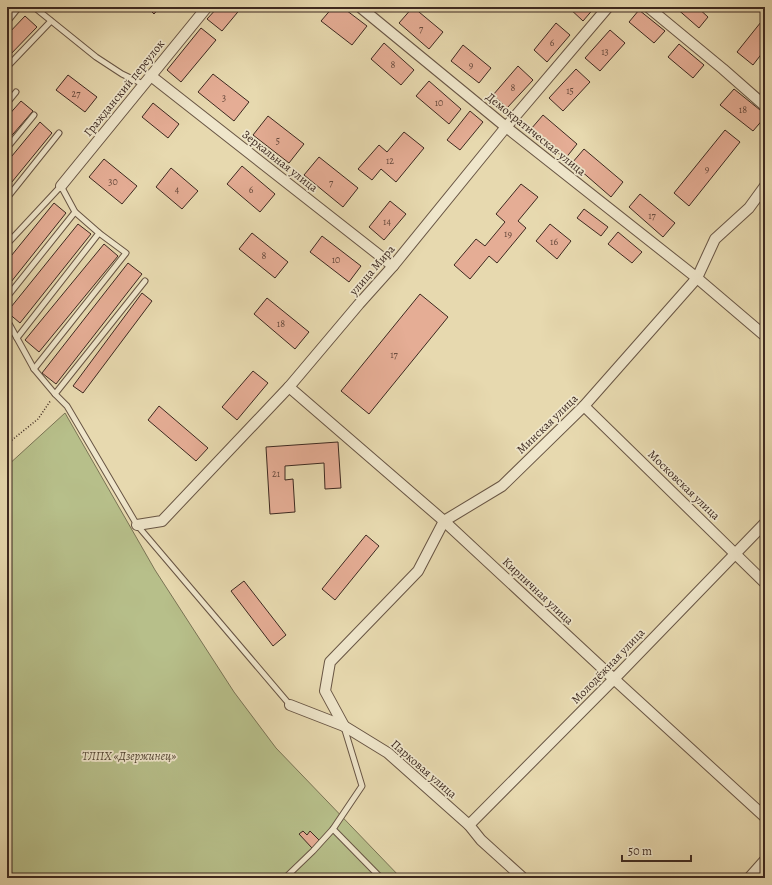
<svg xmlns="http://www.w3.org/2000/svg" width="772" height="885" font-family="Alegreya,serif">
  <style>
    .green { fill: #b7bf8a; stroke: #7a7455 }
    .building { fill: #e5ad95; stroke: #3d2920 }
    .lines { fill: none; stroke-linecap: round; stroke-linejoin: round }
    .service-casing { stroke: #685544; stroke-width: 7 }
    .minor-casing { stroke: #685544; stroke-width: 12 }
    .path { stroke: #3d2920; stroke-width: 1.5; stroke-dasharray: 1 2; stroke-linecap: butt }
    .service { stroke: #efe6cb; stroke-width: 5 }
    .minor { stroke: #efe6cb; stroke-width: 10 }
    .labels { text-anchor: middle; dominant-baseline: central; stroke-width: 3.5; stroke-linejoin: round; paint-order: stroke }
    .number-label { font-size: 10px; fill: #674a3d }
    .street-label { font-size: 12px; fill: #3d2920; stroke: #efe6cb }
    .park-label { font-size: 12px; font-style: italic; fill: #554735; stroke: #efe6cb }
  </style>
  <rect width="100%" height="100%" fill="#e7d9af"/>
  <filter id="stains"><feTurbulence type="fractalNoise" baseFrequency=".005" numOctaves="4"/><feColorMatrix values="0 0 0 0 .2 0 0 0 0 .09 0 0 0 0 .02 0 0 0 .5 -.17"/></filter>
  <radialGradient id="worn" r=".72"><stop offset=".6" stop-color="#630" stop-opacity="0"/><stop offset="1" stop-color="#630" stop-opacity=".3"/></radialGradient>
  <!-- green -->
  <path class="green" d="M65,413L155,570L234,692L276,748L401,878H7V466Z"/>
  <!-- building -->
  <g class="building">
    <path d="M147,7H160L154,14Z"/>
    <path d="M218,7H242L222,31L207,19Z"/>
    <path d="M333,7H342L367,26L352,45L321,21Z"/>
    <path d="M413,7L443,32L429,49L399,23Z"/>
    <path d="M568,7H595L583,21Z"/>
    <path d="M675,7H697L708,17L699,28Z"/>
    <path d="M639,10L665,31L654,43L629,22Z"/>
    <path d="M25,16L37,27L7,58V35Z"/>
    <path d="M765,17V54L763,52L753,65L737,52Z"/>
    <path d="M556,23L570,35L547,62L534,50Z"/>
    <path d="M201,28L216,40L181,82L167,70Z"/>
    <path d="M610,30L625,43L600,71L585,58Z"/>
    <path d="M384,43L414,70L401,85L371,59Z"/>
    <path d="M679,44L704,65L693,78L668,57Z"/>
    <path d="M463,45L491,68L479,83L451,61Z"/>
    <path d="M518,66L533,80L507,108L493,95Z"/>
    <path d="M576,69L590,82L563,111L549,98Z"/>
    <path d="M213,74L249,102L234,121L198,92Z"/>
    <path d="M68,75L97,97L85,112L56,90Z"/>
    <path d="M429,81L461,109L449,124L416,96Z"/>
    <path d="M734,89L765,114V117L753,131L720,105Z"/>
    <path d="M21,101L33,111L7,141V117Z"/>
    <path d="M153,103L179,124L168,138L142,117Z"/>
    <path d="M470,111L483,122L460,150L447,140Z"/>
    <path d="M543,115L577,144L565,159L531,129Z"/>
    <path d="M268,116L304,144L289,163L253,135Z"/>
    <path d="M40,122L52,133L7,188V162Z"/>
    <path d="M725,130L740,142L689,206L674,193Z"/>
    <path d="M404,132L424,148L396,182L381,169L372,180L358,169L379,145L387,152Z"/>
    <path d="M584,149L623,182L611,197L572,163Z"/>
    <path d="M319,157L358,188L343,207L304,175Z"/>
    <path d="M104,159L137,186L122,204L89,177Z"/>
    <path d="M242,166L275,194L260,212L227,184Z"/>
    <path d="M171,168L198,191L182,209L156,187Z"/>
    <path d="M521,184L538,197L518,221L526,228L497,263L489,256L470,279L454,265L476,239L485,246L505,222L496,214Z"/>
    <path d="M640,194L675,223L663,237L629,207Z"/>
    <path d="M390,201L406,214L384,240L369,227Z"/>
    <path d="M54,203L66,213L7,287V261Z"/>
    <path d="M584,209L608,227L601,236L577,218Z"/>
    <path d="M78,224L91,234L20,323L7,312Z"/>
    <path d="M550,224L571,241L557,259L536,241Z"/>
    <path d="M618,232L642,252L632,263L608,244Z"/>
    <path d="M252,233L288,262L275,278L239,249Z"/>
    <path d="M322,236L361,266L349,282L310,252Z"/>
    <path d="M104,244L118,256L39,352L25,340Z"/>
    <path d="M128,263L142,274L56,384L42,373Z"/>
    <path d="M142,293L152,301L83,393L73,386Z"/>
    <path d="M420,294L448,317L369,414L341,391Z"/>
    <path d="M267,298L309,332L295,349L254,314Z"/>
    <path d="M253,371L268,383L237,420L222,407Z"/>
    <path d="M159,406L208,448L196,461L148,420Z"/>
    <path d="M338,442L341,488L325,489L324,463L285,466V480L293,479L295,512L270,514L266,447Z"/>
    <path d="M366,535L379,546L335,600L322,589Z"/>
    <path d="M244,581L286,635L273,646L231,591Z"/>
    <path d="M303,831L307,835L310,831L320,841L312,848L299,834Z"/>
  </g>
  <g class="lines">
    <defs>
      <g id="service">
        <path d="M34,7L96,57L122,74L143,84"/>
        <path d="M7,22L19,7"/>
        <path d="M7,67L51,21"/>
        <path d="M7,103L16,92"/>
        <path d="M7,148L34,115"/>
        <path d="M7,198L59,133"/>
        <path d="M7,244L61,186L75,212L99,233L126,253L34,369"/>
        <path d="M7,297L75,212"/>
        <path d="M7,320L34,369L55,394L67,406L137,525L290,705"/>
        <path d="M17,338L99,233"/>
        <path d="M55,394L145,281"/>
        <path d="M333,829L381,878"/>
        <path d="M285,878L313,851L333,829L362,786L344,727"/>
      </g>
      <g id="minor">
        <path d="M360,7L506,127L697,278L765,336"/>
        <path d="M648,7L723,69L765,106"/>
        <path d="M151,76L393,266"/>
        <path d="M61,186L207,7"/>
        <path d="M289,387L444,521L614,679L765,817"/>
        <path d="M584,406L765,583"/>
        <path d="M137,525L162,521L289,387L359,304L393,266L506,127L608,7"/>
        <path d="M290,705L344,726L388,753L469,825L481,840L523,878"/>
        <path d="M344,726L325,691L330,662L418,571L444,521L502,486L584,406L697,278L715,239L749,208L765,186"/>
        <path d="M469,825L614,679L765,523"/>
        <path d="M749,878L765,860"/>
      </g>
    </defs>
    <!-- service casing -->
    <use href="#service" class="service-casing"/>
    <!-- minor casing -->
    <use href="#minor" class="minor-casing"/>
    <!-- path -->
    <path class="path" d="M7,444L38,419L51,400"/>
    <!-- service -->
    <use href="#service" class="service"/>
    <!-- minor -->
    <use href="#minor" class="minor"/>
  </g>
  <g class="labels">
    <!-- number labels -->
    <g class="number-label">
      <text x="421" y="28">7</text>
      <text x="552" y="42">6</text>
      <text x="605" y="51">13</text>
      <text x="393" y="64">8</text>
      <text x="471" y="64">9</text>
      <text x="513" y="87">8</text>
      <text x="570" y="90">15</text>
      <text x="76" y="93">27</text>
      <text x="224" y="97">3</text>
      <text x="439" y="102">10</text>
      <text x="743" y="109">18</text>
      <text x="278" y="140">5</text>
      <text x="390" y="160">12</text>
      <text x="707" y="168">9</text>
      <text x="113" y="181">30</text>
      <text x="331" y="182">7</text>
      <text x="177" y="189">4</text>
      <text x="251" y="189">6</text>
      <text x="652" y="215">17</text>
      <text x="387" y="221">14</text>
      <text x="508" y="233">19</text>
      <text x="554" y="241">16</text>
      <text x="264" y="255">8</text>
      <text x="336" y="259">10</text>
      <text x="281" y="323">18</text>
      <text x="394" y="354">17</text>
      <text x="276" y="473">21</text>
    </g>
    <!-- street labels -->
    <g class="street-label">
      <text transform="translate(124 88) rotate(-51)">Гражданский переулок</text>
      <text transform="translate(536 134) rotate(39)">Демократическая улица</text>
      <text transform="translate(280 161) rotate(38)">Зеркальная улица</text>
      <text transform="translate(372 270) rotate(-49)">улица Мира</text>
      <text transform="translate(547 424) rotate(-44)">Минская улица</text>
      <text transform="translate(684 485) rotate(44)">Московская улица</text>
      <text transform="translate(538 591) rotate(43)">Кирпичная улица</text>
      <text transform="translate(608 666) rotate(-46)">Молодёжная улица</text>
      <text transform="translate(424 769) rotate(41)">Парковая улица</text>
    </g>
    <!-- park labels -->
    <g class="park-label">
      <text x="129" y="756">ТЛПХ «Дзержинец»</text>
    </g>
  </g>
  <!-- margin -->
  <rect width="772" height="885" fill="none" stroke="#e7d9af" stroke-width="24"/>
  <rect x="8" y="8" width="756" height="869" fill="none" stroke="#3d2920" stroke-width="2"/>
  <rect x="12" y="12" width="748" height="861" fill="none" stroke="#3d2920"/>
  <!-- scale -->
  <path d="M622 855v6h69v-6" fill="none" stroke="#3d2920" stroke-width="2"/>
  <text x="628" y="855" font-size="12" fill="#3d2920" stroke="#efe6cb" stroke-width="3" paint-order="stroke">50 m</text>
  <rect width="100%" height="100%" filter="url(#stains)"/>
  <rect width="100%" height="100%" fill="url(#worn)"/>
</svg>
